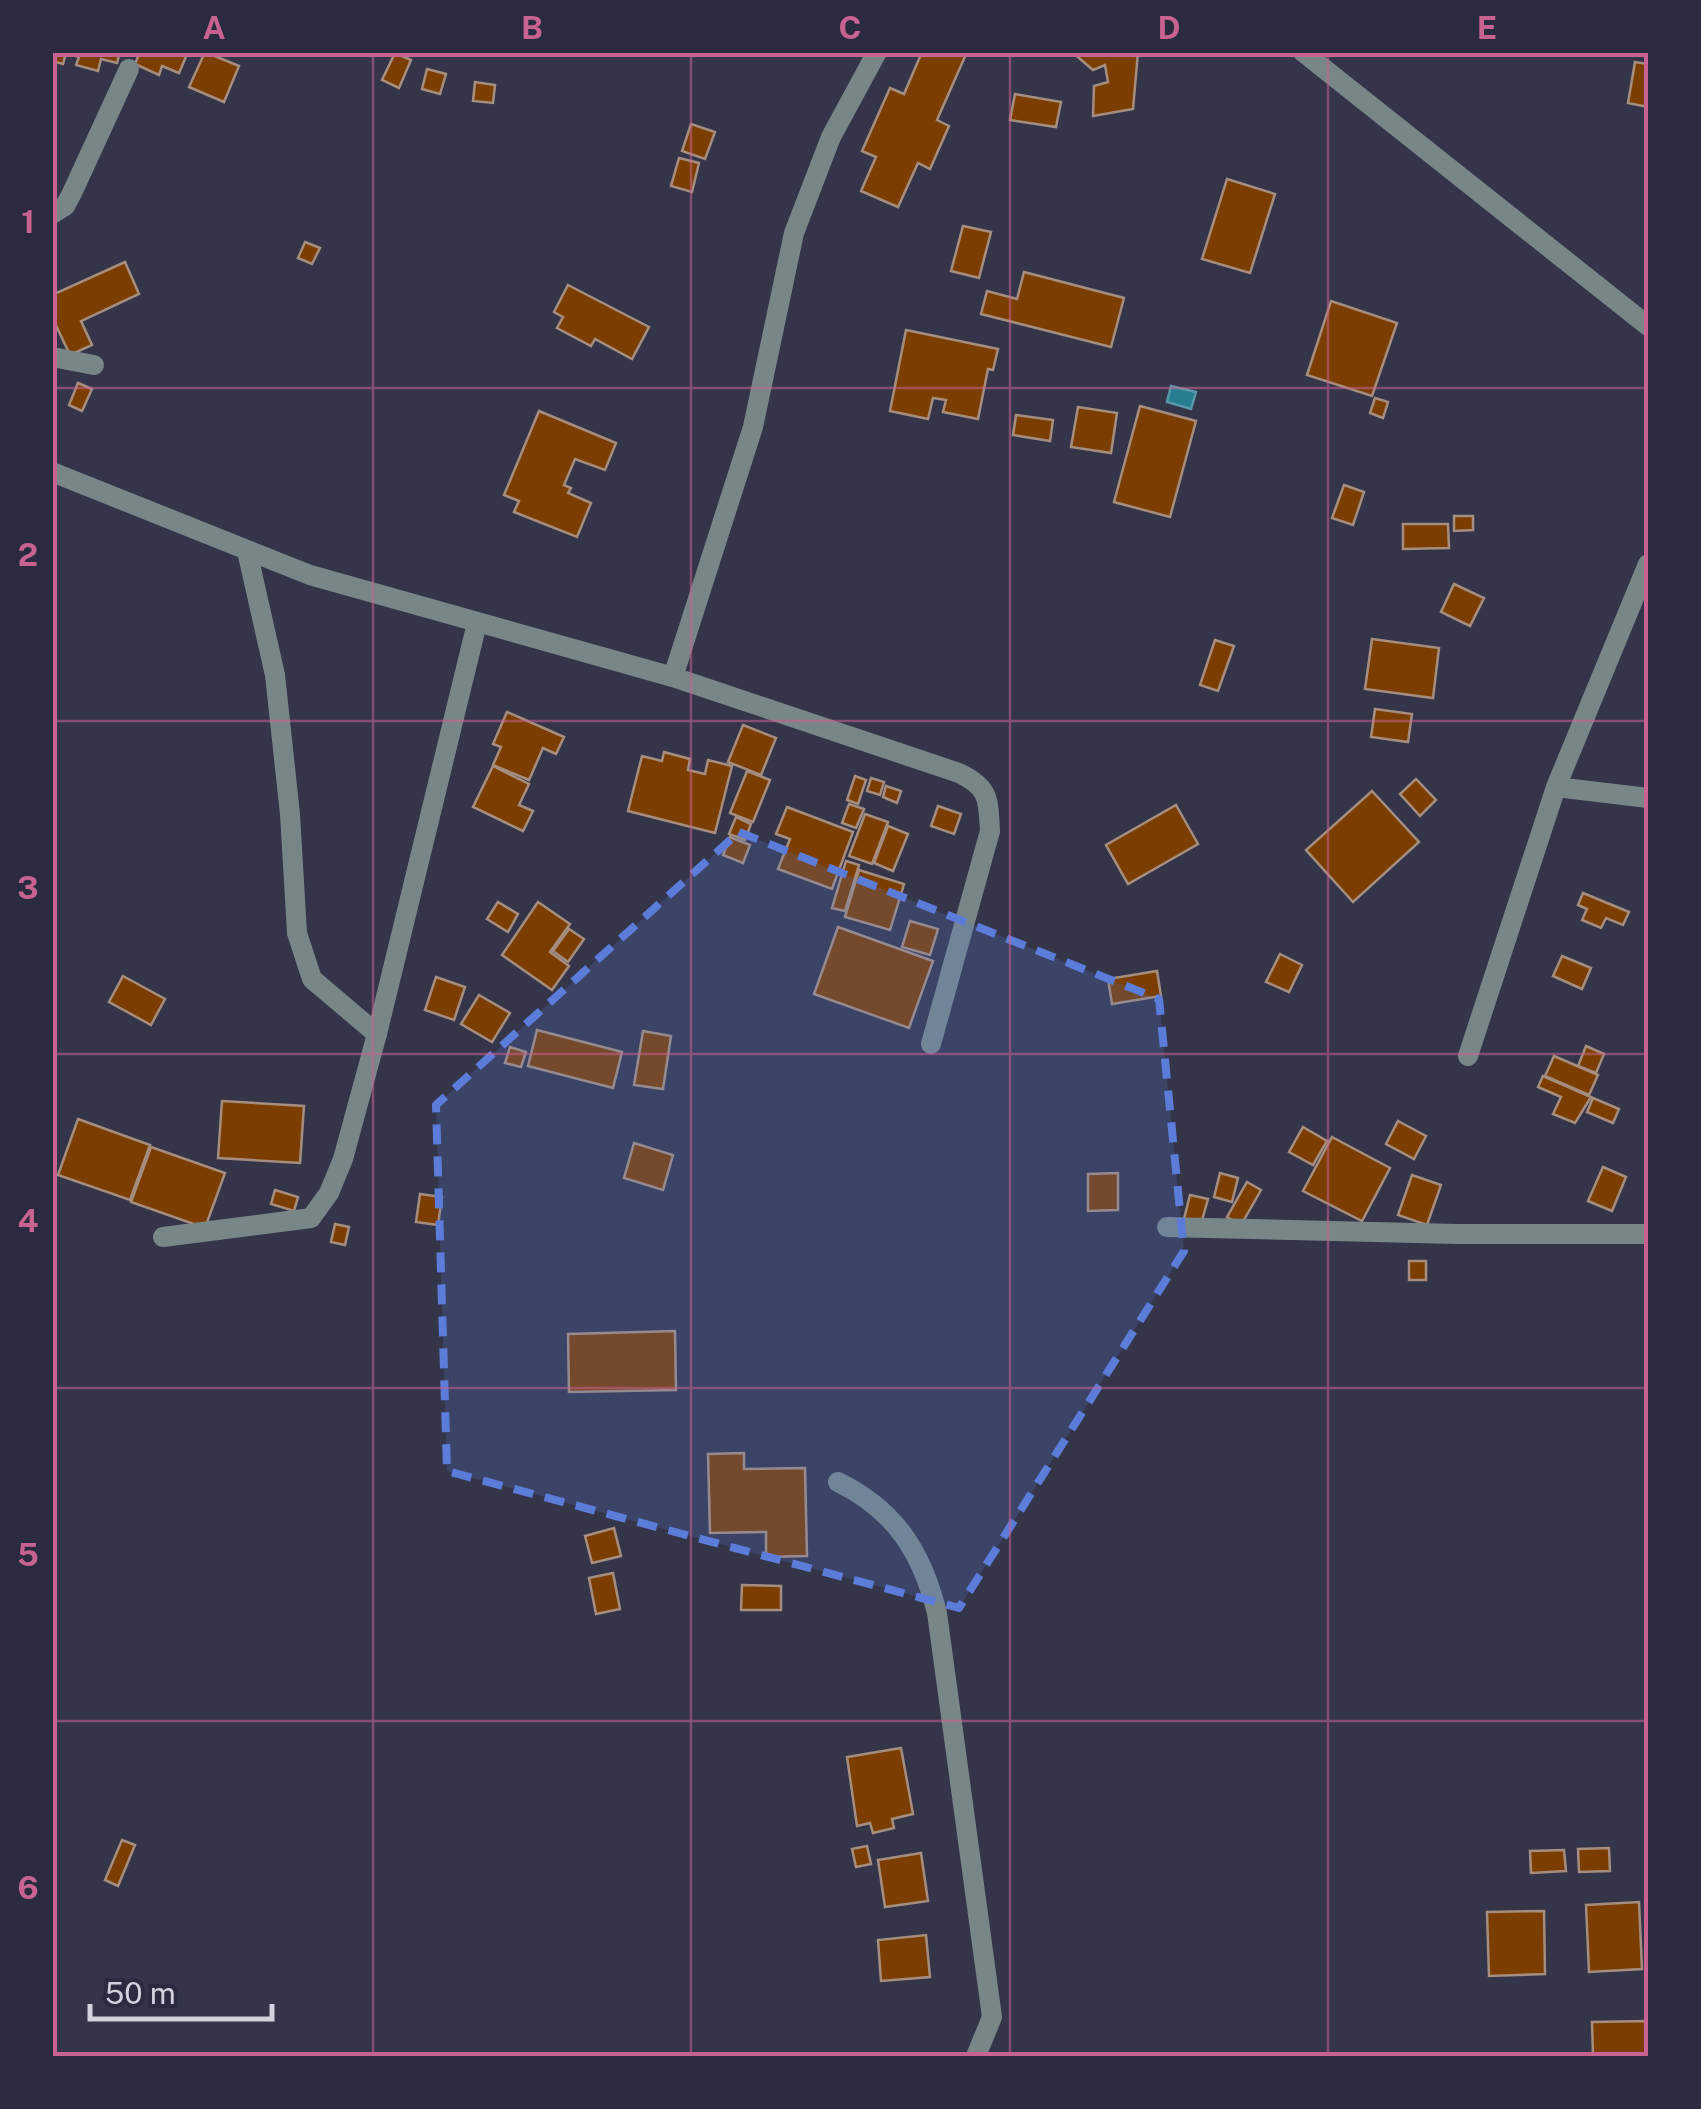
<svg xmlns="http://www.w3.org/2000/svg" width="1701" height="2109" font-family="'Public Sans',sans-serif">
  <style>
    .water { fill: #257f90; stroke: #5998a8; stroke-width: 2.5 }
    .building { fill: #7c3e00; stroke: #a58e7f; stroke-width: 2.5 }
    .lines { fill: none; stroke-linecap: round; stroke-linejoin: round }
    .street { stroke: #798688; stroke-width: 20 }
    .marked { fill: #5c7cda; fill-opacity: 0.2; stroke: #5c7cda; stroke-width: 8; stroke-dasharray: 20 12; stroke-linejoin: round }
    .grid { fill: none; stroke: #c86290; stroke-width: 2.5; stroke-opacity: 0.55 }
    .neatline { fill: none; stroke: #c86290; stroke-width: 4 }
    .grid-label { font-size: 32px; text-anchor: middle; font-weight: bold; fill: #c86290 }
  </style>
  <rect width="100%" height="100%" fill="#343549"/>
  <!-- water -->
  <path class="water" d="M1171,386L1196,392L1191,409L1167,402Z"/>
  <!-- building -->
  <g class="building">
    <path d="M52,52H120L117,63L101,59L98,71L76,65L79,57L66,53L63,64L52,61Z"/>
    <path d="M140,52H188L179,73L162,66L159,75L135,64Z"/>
    <path d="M205,52L239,66L224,102L189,87Z"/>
    <path d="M922,52H967L937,120L949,126L930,169L918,163L898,207L861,191L876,157L862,151L890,88L904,94Z"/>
    <path d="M1072,52H1138L1133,109L1093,116L1094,86L1108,82L1105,65L1093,70Z"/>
    <path d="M395,53L411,60L399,88L382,80Z"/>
    <path d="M1635,62L1648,64V107L1628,103Z"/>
    <path d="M427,69L446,74L440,94L422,89Z"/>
    <path d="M475,82L495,85L493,103L473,101Z"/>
    <path d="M1015,94L1061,102L1056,127L1010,120Z"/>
    <path d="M691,124L715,132L705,159L682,151Z"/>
    <path d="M679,158L699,163L692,192L671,186Z"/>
    <path d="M1227,179L1275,194L1250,273L1202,259Z"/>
    <path d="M963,226L991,232L979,278L951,271Z"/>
    <path d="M305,242L320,248L312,264L298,258Z"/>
    <path d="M125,262L139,294L81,321L92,345L70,355L52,317V295Z"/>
    <path d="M1024,272L1124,298L1111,347L981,314L987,291L1017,299Z"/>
    <path d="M568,285L649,327L632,359L595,339L591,346L557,328L563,317L554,312Z"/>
    <path d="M1331,301L1397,323L1372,396L1307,375Z"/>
    <path d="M906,330L998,349L993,370L988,369L978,419L943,412L946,400L933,398L928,419L890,411Z"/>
    <path d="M78,383L92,389L82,411L69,405Z"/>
    <path d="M1375,398L1388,402L1383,418L1370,413Z"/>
    <path d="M1140,406L1196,421L1170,517L1114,502Z"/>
    <path d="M1078,407L1117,413L1111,453L1071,447Z"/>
    <path d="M539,411L616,443L605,470L575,459L564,485L571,488L568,493L591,503L577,537L514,512L519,501L504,495Z"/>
    <path d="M1016,415L1053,420L1050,441L1013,435Z"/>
    <path d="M1344,485L1364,492L1353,525L1332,518Z"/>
    <path d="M1454,516H1473V530L1454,531Z"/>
    <path d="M1403,524H1448L1449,548L1403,549Z"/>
    <path d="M1454,584L1484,598L1470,626L1441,612Z"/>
    <path d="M1372,639L1439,648L1433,698L1365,689Z"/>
    <path d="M1215,640L1234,646L1218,691L1200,685Z"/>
    <path d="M1375,709L1412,714L1408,742L1371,737Z"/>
    <path d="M507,712L564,737L556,754L543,748L529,780L493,765L501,747L493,744Z"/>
    <path d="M743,725L776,738L761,775L728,762Z"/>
    <path d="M664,752L690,759L688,770L705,774L708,760L732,766L715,833L628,811L642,756L662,761Z"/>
    <path d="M493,766L529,784L519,805L533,811L523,831L473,807Z"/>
    <path d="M747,771L770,780L753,822L730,813Z"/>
    <path d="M855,776L866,780L858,804L847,800Z"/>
    <path d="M871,778L884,782L880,795L867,791Z"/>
    <path d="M1416,779L1436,800L1420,816L1400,794Z"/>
    <path d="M886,786L901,791L897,803L883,797Z"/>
    <path d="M1372,791L1419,842L1353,902L1306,850Z"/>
    <path d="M849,804L864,809L856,828L842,823Z"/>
    <path d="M1176,805L1198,844L1128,884L1106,845Z"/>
    <path d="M938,806L961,814L954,834L931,826Z"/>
    <path d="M787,807L853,832L832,889L778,869L790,839L776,834Z"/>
    <path d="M865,814L888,822L872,864L849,856Z"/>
    <path d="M736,817L751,824L745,840L729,834Z"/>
    <path d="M888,826L908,834L893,871L874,863Z"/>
    <path d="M730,837L750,845L743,863L723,855Z"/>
    <path d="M846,861L859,865L845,911L832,908Z"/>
    <path d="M859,870L904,884L890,930L845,917Z"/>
    <path d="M1583,893L1629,912L1623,925L1606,918L1601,928L1582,920L1587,909L1578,905Z"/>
    <path d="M498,902L518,914L508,932L487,919Z"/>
    <path d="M538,902L570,924L550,952L569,966L552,990L502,955Z"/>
    <path d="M910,921L938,929L930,955L902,947Z"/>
    <path d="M838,927L933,961L909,1028L814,994Z"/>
    <path d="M569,929L584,939L568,962L553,951Z"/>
    <path d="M1280,954L1302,965L1289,992L1266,982Z"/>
    <path d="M1562,956L1591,968L1582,989L1553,976Z"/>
    <path d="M1157,971L1161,996L1112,1004L1108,979Z"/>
    <path d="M123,976L165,999L151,1025L109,1002Z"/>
    <path d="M436,977L465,987L454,1020L425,1010Z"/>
    <path d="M479,995L510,1013L492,1042L461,1024Z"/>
    <path d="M537,1030L622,1052L613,1088L528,1066Z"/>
    <path d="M643,1031L671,1036L663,1089L634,1085Z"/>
    <path d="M1586,1046L1604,1054L1596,1073L1578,1066Z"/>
    <path d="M510,1047L526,1052L521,1067L505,1063Z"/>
    <path d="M1554,1056L1598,1075L1589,1095L1545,1076Z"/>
    <path d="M1543,1076L1591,1097L1575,1123L1553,1114L1561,1097L1538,1087Z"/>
    <path d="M1593,1098L1619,1109L1613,1123L1587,1112Z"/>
    <path d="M222,1101L304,1106L300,1163L218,1158Z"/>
    <path d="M78,1119L150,1145L130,1200L58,1175Z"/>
    <path d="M1398,1121L1426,1136L1414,1159L1386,1144Z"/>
    <path d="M1303,1127L1327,1141L1313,1165L1289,1152Z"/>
    <path d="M1332,1137L1390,1168L1362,1221L1303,1191Z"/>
    <path d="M634,1143L673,1155L663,1190L624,1178Z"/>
    <path d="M151,1147L225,1173L205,1228L131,1202Z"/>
    <path d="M1603,1167L1626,1177L1612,1211L1588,1201Z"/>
    <path d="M1118,1173V1210L1088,1211V1174Z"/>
    <path d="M1220,1173L1238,1178L1232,1202L1214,1197Z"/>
    <path d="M1412,1175L1441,1185L1427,1225L1398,1215Z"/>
    <path d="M1247,1182L1261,1190L1241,1225L1227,1217Z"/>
    <path d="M275,1190L298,1197L294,1211L271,1204Z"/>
    <path d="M420,1194L442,1197L438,1225L416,1222Z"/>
    <path d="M1190,1195L1208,1199L1201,1224L1184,1219Z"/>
    <path d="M335,1224L349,1227L345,1245L331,1242Z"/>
    <rect x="1409" y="1261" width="17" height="19"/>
    <path d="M675,1331L676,1390L569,1392L568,1334Z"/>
    <path d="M744,1453V1469L805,1468L807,1556L766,1557V1532L710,1533L708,1454Z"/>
    <path d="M614,1528L621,1556L592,1563L585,1536Z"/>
    <path d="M613,1573L620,1609L596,1614L589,1578Z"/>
    <path d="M742,1585L781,1586V1610H741Z"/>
    <path d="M901,1748L913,1814L892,1819L894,1828L873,1833L870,1823L857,1826L847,1757Z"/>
    <path d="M122,1840L135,1845L118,1886L105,1880Z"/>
    <path d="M867,1846L871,1864L856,1867L852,1849Z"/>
    <path d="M1609,1848L1610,1871L1579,1872L1578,1849Z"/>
    <path d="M1564,1850L1566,1871L1531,1873L1530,1851Z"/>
    <path d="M921,1853L928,1901L885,1907L878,1860Z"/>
    <path d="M1639,1902L1642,1969L1589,1972L1586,1905Z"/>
    <path d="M1544,1911L1545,1974L1489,1976L1487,1912Z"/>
    <path d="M926,1935L930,1977L881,1981L878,1940Z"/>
    <path d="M1648,2021V2056H1593L1592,2022Z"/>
  </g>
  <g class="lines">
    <!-- street -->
    <g class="street">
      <path d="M1303,52L1648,326"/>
      <path d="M52,214L65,206L72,193L129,69"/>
      <path d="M52,357L94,365"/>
      <path d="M52,472L310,575L673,677L753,427L794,233L831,137L877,52"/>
      <path d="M247,551L275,675L290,814L297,933L312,979L377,1034"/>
      <path d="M1648,564L1556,787L1648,798"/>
      <path d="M673,677L959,773C990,788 988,799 990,831L931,1044"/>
      <path d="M1468,1056L1556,787"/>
      <path d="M1167,1227L1457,1234H1648"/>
      <path d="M163,1237L311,1218L329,1193L343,1159L377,1034L477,623"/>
      <path d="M838,1482C895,1510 922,1552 937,1613L992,2017L976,2056"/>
    </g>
  </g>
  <!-- marked area -->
  <path class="marked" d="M739,832L1159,999L1184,1251L959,1608L447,1471L436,1105Z"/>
  <!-- grid -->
  <path class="grid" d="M373,52V2056M691,52V2056M1010,52V2056M1328,52V2056M52,388H1648M52,721H1648M52,1054H1648M52,1388H1648M52,1721H1648"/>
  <!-- border -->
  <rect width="1701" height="2109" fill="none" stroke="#2a2b3e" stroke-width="110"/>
  <!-- scale -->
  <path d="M90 2004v15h182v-15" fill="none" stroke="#d2d2df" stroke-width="5"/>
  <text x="105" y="2004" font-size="30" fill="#d2d2df" stroke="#2a2b3e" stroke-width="8" paint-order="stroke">50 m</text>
  <rect x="55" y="55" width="1591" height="1999" class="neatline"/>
  <g class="grid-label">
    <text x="214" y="39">A</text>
    <text x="532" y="39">B</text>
    <text x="850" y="39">C</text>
    <text x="1169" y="39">D</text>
    <text x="1487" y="39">E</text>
    <text x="28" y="233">1</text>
    <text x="28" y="566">2</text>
    <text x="28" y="899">3</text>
    <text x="28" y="1232">4</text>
    <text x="28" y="1566">5</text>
    <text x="28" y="1899">6</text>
  </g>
</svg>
